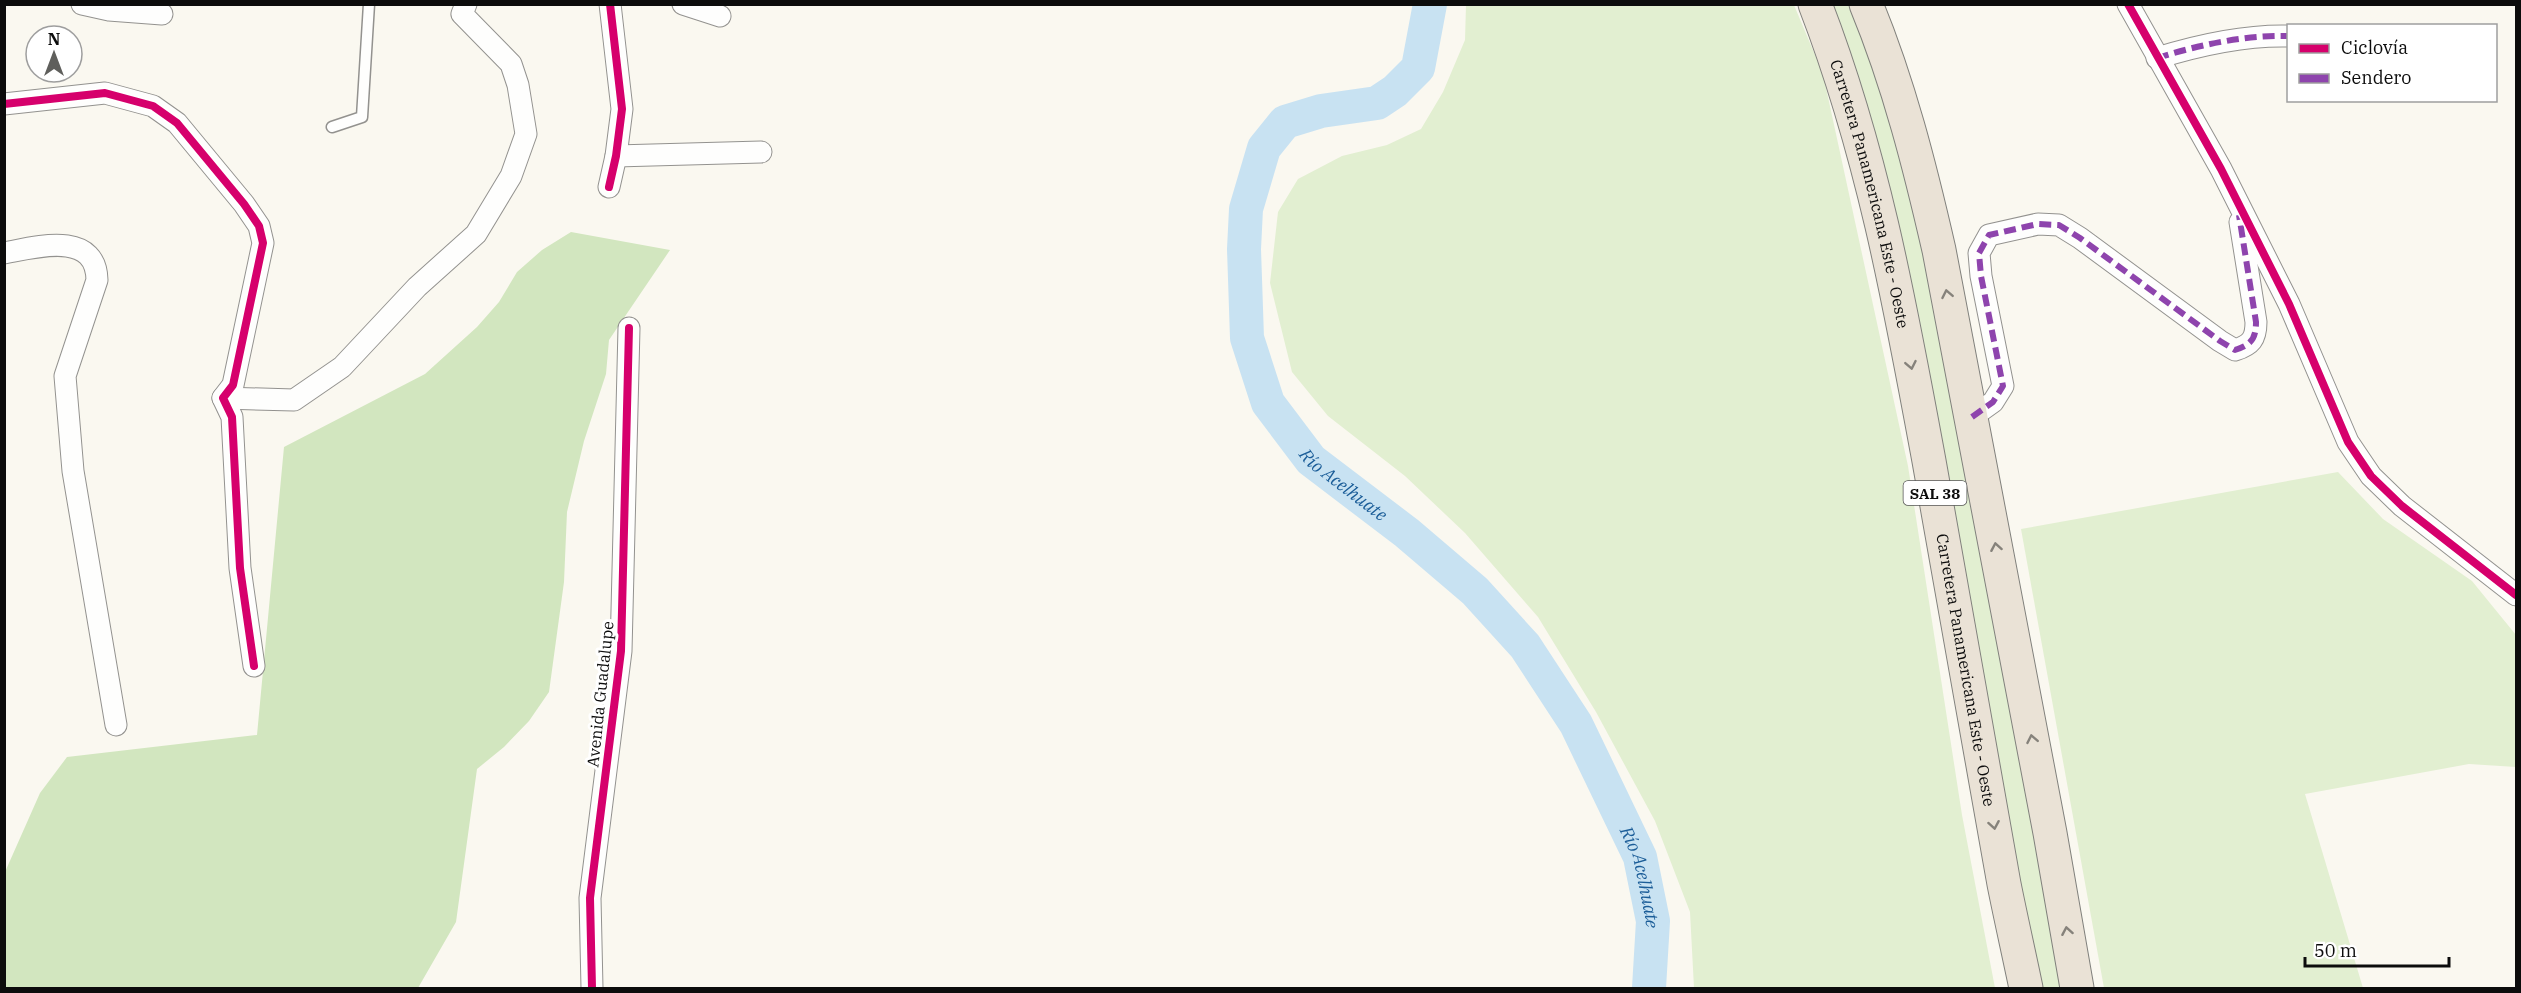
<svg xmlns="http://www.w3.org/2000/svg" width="2521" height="993" font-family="'IBM Plex Serif',serif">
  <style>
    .green { fill: #e2efd1 }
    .forest { fill: #d2e6bf }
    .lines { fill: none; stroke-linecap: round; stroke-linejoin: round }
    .river { stroke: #c8e2f2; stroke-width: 34 }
    .service-casing { stroke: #93928f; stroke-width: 13 }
    .minor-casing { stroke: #93928f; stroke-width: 23 }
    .trunk-casing { stroke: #80807c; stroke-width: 35 }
    .service { stroke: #fefefd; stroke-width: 10 }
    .minor { stroke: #fefefd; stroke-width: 21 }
    .trunk { stroke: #eae2d6; stroke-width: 33 }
    .quiet { stroke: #8e44ad; stroke-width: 6; stroke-dasharray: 12 6; stroke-linecap: butt }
    .cycleway-casing { stroke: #fff; stroke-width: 11 }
    .cycleway { stroke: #d6006c; stroke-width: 8 }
    .oneway { stroke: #86827b }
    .labels { text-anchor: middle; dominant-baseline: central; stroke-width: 6; stroke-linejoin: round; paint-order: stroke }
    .shield { fill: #fff; stroke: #555; stroke-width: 1.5 }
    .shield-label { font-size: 15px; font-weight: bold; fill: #0c0c0c }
    .street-label { font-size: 16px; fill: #0c0c0c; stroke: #fff }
    .water-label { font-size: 18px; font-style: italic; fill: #1b5d98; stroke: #fff }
  </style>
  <rect width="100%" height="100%" fill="#faf8f0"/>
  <!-- green -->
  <g class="green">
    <path d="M1466,5H1794L1823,74L1908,466L1962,815L1995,988H1694L1690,912L1655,821L1596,712L1538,617L1465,533L1405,476L1328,416L1292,372L1270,283L1278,212L1298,179L1342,156L1387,145L1421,129L1443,92L1465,40Z"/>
    <path d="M1829,5H1858L1901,133L2069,988H2039Z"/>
    <path d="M2338,472L2383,519L2472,581L2516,635V767L2469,764L2305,794L2363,988H2104L2021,529Z"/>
  </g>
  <!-- forest -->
  <path class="forest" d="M571,232L670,250L609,340L606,374L584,441L567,512L564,582L549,692L529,721L504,747L477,769L456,922L418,988H5V872L40,793L67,757L257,735L284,447L425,374L477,327L499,302L517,272L542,250Z"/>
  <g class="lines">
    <!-- river -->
    <path class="river" id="s1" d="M1430,4L1418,68L1395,91L1377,103L1321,111L1285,122L1264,148L1246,209L1244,249L1247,338L1268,403L1311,460L1407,533L1475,591L1525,646L1576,724L1640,857L1653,921L1649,988"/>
    <defs>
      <path id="service" d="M332,127L362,117L369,4"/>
      <g id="minor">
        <path d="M82,4L109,10L162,14"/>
        <path d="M683,4L720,16"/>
        <path d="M2128,4L2221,169L2289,304L2348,442L2371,476L2402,506L2516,595"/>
        <path d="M2157,58C2199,45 2244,35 2288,36"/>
        <path d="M4,104L105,93L153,106L177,123L244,204L259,226L263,243L233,385L223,398L232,417L240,568L254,666"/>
        <path d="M616,156L761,152"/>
        <path d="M609,187L616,156L622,109L610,4"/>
        <path d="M4,253C36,247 96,230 97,280L65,376L73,471L116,725"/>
        <path d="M223,398L294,400L342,367L417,287L476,234L511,176L526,134L518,85L511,64L462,14L466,4"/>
        <path d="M1972,417L1993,402L2003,386L1981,276L1979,253L1989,235L2038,224L2059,225L2080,238L2220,341L2235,350C2251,345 2256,339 2256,322L2240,222"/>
        <path d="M592,988L590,898L621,651L629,328"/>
      </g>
      <g id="trunk">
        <path id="s2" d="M1815,4C1873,154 1900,304 1929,461C1955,602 1978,743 2004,884C2011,919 2019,954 2026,988"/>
        <path d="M1866,4C1899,84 1920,167 1939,250L2050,833L2077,988"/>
      </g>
    </defs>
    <!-- service casing -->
    <use href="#service" class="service-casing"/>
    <!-- minor casing -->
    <use href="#minor" class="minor-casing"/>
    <!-- trunk casing -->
    <use href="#trunk" class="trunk-casing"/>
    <!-- service -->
    <use href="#service" class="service"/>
    <!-- minor -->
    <use href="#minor" class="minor"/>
    <!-- trunk -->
    <use href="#trunk" class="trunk"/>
    <!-- quiet -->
    <g class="quiet">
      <path d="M2157,58C2199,45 2244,35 2288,36"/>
      <path d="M1972,417L1993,402L2003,386L1981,276L1979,253L1989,235L2038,224L2059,225L2080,238L2220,341L2235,350C2251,345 2256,339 2256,322L2239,215"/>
    </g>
    <defs>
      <g id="cycleway">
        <path d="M2128,4L2221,169L2289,304L2348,442L2371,476L2402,506L2516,595"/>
        <path d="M4,104L105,93L153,106L177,123L244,204L259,226L263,243L233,385L223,398L232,417L240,568L254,666"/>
        <path d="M609,187L616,156L622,109L610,4"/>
        <path d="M592,988L590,898L621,651L629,328"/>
      </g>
    </defs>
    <!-- cycleway casing -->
    <use href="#cycleway" class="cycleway-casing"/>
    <!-- cycleway -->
    <use href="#cycleway" class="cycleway"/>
  </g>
  <!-- one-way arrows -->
  <defs><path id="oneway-chevron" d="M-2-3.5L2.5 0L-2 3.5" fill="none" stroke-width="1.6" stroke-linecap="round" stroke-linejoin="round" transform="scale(1.5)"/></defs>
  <g class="oneway">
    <use href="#oneway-chevron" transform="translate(1947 294) rotate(-101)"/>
    <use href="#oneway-chevron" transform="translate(1911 365) rotate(79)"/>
    <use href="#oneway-chevron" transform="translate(1996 547) rotate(-100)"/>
    <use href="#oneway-chevron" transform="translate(2032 739) rotate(-101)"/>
    <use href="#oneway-chevron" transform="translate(1994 825) rotate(80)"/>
    <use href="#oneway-chevron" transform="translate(2067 931) rotate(-100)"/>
  </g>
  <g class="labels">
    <!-- shield labels -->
    <rect class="shield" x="1903.5" y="481" width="63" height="24" rx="4.5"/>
    <g class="shield-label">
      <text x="1935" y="493">SAL 38</text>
    </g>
    <!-- street labels -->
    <g class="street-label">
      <text stroke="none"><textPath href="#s2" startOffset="198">Carretera Panamericana Este - Oeste</textPath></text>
      <text stroke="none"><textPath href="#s2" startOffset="684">Carretera Panamericana Este - Oeste</textPath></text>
      <text transform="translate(600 694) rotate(-84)">Avenida Guadalupe</text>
    </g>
    <!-- water labels -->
    <g class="water-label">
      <text stroke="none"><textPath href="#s1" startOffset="620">Río Acelhuate</textPath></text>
      <text stroke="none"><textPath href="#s1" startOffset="1124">Río Acelhuate</textPath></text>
    </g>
  </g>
  <!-- border -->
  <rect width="2521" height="993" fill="none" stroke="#0c0c0c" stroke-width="12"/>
  <!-- legend -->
  <rect x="2287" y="24" width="210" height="78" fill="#ffffff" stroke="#9e9e9e" stroke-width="1.5"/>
  <rect x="2299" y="44" width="30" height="9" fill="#d6006c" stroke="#9e9e9e" stroke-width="1.5"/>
  <text x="2341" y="54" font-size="18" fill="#0c0c0c">Ciclovía</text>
  <rect x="2299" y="74" width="30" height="9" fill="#8e44ad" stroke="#9e9e9e" stroke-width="1.5"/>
  <text x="2341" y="84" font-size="18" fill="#0c0c0c">Sendero</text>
  <!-- north arrow -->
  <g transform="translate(54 54)"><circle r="28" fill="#ffffff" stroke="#9e9e9e" stroke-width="1.5"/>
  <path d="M0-4.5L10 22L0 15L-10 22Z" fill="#5f5f5c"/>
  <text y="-9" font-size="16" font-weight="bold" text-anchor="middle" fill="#0c0c0c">N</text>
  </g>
  <!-- scale -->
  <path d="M2305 957v9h144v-9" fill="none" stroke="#0c0c0c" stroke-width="3"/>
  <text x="2314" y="957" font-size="18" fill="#0c0c0c" stroke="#ffffff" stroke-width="4.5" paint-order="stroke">50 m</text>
</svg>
